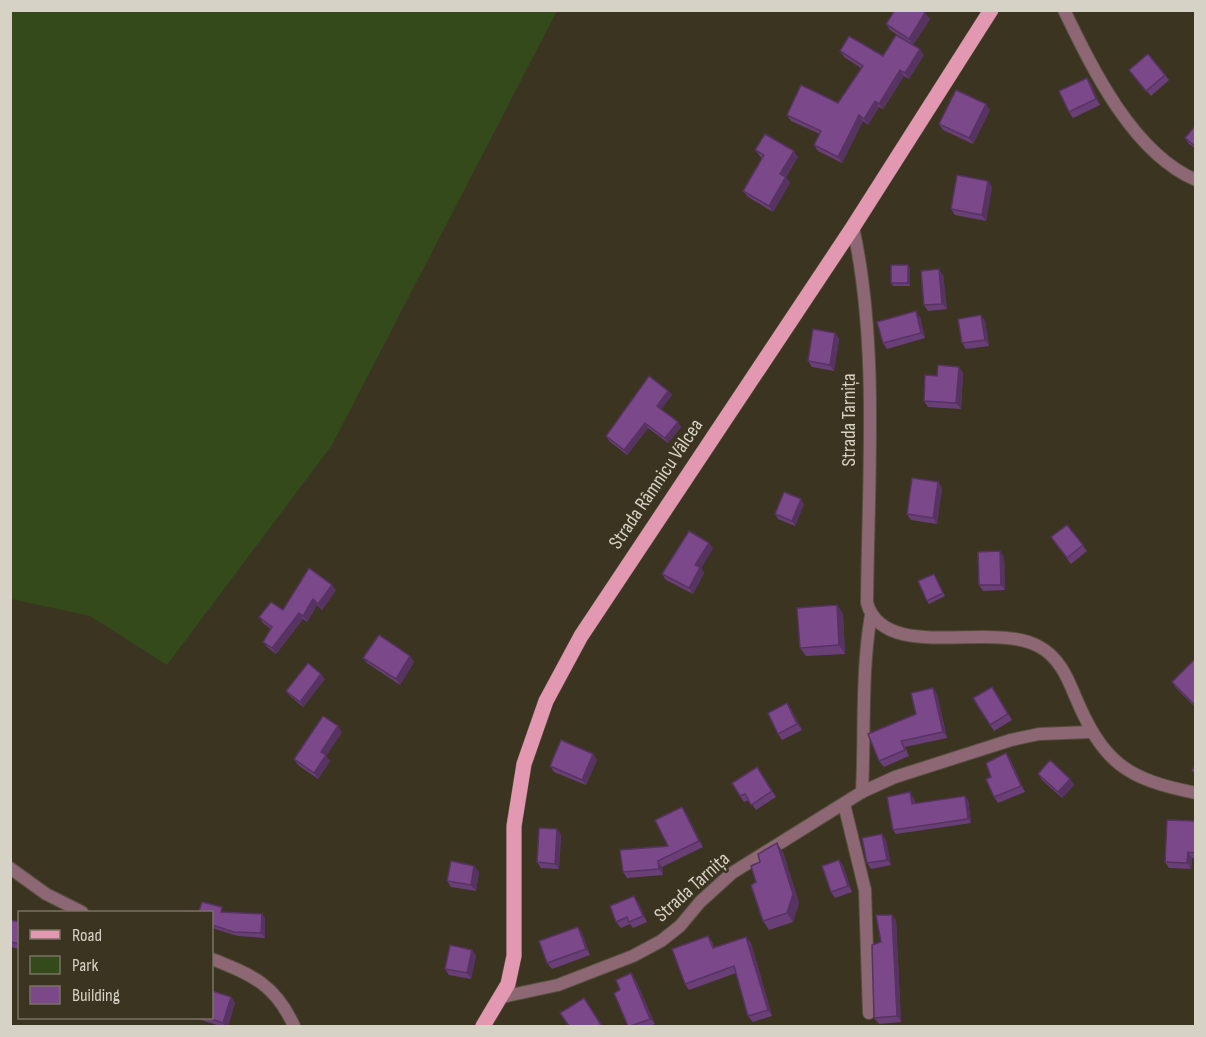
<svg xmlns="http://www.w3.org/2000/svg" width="1206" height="1037" font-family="'Sofia Sans Condensed',sans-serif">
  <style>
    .green { fill: #344a1b }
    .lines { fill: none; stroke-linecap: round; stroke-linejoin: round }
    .minor-casing { stroke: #57503f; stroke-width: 14 }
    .primary-casing { stroke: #57503f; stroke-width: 16 }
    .minor { stroke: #8d6774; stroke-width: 12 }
    .primary { stroke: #e398b2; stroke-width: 15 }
    .wall { fill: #6a3f77 }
    .shaded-wall { fill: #563361 }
    .building { fill: #7b498a; stroke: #563361; stroke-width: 1.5 }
    .labels { text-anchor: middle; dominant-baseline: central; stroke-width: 5; stroke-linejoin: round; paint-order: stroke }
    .street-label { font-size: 20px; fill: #d6d2c6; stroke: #3b3421 }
  </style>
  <rect width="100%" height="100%" fill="#3b3421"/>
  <!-- green -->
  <path class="green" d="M11,10L557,11L332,445L167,665L90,616L11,599Z"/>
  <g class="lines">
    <defs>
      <g id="minor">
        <path d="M1064,10C1093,70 1133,153 1196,180"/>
        <path d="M853,227C879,345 868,481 867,603C884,663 992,621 1038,646C1058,656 1067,676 1075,696C1103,762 1125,779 1196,793"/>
        <path d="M862,792C865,733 861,673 871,615"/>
        <path d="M844,804L865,890L869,1013"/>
        <path d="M10,868L46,894L82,912"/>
        <path d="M212,959C252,975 275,984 294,1026"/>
        <path d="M502,997L558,985L633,956L661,941L680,926L700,902L732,873L862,792L895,777L1011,740L1039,734L1091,732"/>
      </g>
      <path id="primary" d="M483,1026L508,984L514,956V826L524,764L546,701L581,636L853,227L991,10"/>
    </defs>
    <!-- minor casing -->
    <use href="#minor" class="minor-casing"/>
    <!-- primary casing -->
    <use href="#primary" class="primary-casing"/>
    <!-- minor -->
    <use href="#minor" class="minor"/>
    <!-- primary -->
    <use href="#primary" class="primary"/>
  </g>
  <!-- wall -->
  <g class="wall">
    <path d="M930,19L913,45L890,30L886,24Z"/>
    <path d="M840,51L883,56L924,55L909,79L904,76L883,109L879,107L868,125L863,121L842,163L818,151L814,145L820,134L791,121L787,115L838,103L861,68L844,57Z"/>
    <path d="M1129,70L1165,75L1169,80L1151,96Z"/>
    <path d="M1087,78L1091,84L1100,105L1073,118L1069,112Z"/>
    <path d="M990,110L973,144L943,130L939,124Z"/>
    <path d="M1196,125V149L1189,144L1185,138Z"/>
    <path d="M755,150L798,157L786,177L790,183L773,212L748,197L743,191L762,158L760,156Z"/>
    <path d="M988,181L992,187L986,221L955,215L951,209Z"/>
    <path d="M910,268V286H893L891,283Z"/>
    <path d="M943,275L947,309L928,311L924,305Z"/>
    <path d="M920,317L925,338L887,349L883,343Z"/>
    <path d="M985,321L989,346L966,349L962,343Z"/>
    <path d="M835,333L839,339L834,371L812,367L808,361Z"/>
    <path d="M959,367L963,373L961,409L928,407L924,401L937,376Z"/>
    <path d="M668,391L672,395L661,409L681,427L668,443L648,428L627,455L609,441L606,436Z"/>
    <path d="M938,482L942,488L937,524L911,520L907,514Z"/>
    <path d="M804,504L795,526L778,519L775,514Z"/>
    <path d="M1067,525L1087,551L1071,564L1051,537Z"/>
    <path d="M713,548L701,568L704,573L693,594L666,580L662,574Z"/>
    <path d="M1004,557L1005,590L983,591L979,585Z"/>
    <path d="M934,574L945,596L929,604L927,601Z"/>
    <path d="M336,590L322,610L317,605L307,622L303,619L276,654L267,647L263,642L271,629L263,623L259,617L283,610Z"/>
    <path d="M837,605L843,614L845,654L806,656L800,648Z"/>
    <path d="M410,656L414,662L400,685L367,663L363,658Z"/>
    <path d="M1196,658V708L1176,688L1172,682Z"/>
    <path d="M325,679L303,707L290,696L286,691Z"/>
    <path d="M996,693L1012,720L994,731L990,725Z"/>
    <path d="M937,694L947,738L905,747L909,756L884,767L879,761L916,714Z"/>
    <path d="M787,703L791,709L802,730L782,740L778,734Z"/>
    <path d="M342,732L326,756L330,761L318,779L298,765L294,759Z"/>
    <path d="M1006,753L1010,759L1025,792L998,803L994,797Z"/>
    <path d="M593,754L597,760L586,785L554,772L550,766Z"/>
    <path d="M757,767L776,797L756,810L749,800L744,802L740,796Z"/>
    <path d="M1038,774L1070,779L1074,785L1062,798L1042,780Z"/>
    <path d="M913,797L915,803L968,800L971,823L896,834L893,830Z"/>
    <path d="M686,813L703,847L662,867L663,875L627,878L623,872L668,846Z"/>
    <path d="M1196,821V859L1192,858L1191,869L1169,868L1165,862Z"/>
    <path d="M557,829L561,835L559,869L541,868L537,862Z"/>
    <path d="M886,840L891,865L871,869L867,863Z"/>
    <path d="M783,852L799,903L793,922L769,930L763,921L756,882Z"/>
    <path d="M839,860L843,866L852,892L835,898L831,892Z"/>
    <path d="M479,872L476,891L451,887L447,881Z"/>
    <path d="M638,902L647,922L633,928L630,924L621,928L616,922Z"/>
    <path d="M199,911L262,914L265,918V938L238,936L212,928V912Z"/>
    <path d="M10,920L20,922V949L10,947Z"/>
    <path d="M896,920L901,1022L879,1024L874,1018L881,942Z"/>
    <path d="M578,927L582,933L590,955L552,969L547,963Z"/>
    <path d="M708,936L712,942L714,947L746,937L751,943L772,1016L753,1022L748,1016L736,973L689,990L685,984Z"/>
    <path d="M472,950L476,956L471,979L449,975L445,969Z"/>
    <path d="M635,979L655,1024L650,1026H628L620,990Z"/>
    <path d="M231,997L235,1003L228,1026H220L198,1019L196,1017H212Z"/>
  </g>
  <!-- shaded-wall -->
  <g class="shaded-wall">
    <path d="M925,13L930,19L913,45L909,39Z"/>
    <path d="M920,49L924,55L909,79L905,73Z"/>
    <path d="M900,70L904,76L883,109L879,104Z"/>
    <path d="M1087,78L1091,84L1100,105L1096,99Z"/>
    <path d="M875,101L879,107L868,125L864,119Z"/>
    <path d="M986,104L990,110L973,144L969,138Z"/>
    <path d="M859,115L863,121L842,163L838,157Z"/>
    <path d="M794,151L798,157L784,179L780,174Z"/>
    <path d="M786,177L790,183L773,212L769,206Z"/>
    <path d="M988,181L992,187L986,221L982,215Z"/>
    <path d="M908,265L910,268V286L908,283Z"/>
    <path d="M939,269L943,275L947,309L942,304Z"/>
    <path d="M916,311L920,317L925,338L921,333Z"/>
    <path d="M981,315L985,321L989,346L985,340Z"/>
    <path d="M835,333L839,339L834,371L830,365Z"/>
    <path d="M959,367L963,373L961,409L956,403Z"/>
    <path d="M668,391L672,395L660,411L657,406Z"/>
    <path d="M678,422L681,427L668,443L665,438Z"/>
    <path d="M645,423L648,428L627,455L624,450Z"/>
    <path d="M938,482L942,488L937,524L933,518Z"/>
    <path d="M801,499L804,504L795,526L792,521Z"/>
    <path d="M709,543L713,548L701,568L704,573L693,594L689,588L695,565Z"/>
    <path d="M1000,551L1004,557L1005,590L1001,585Z"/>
    <path d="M332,585L336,590L322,610L318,604Z"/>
    <path d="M313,599L317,605L307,622L303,616Z"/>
    <path d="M837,605L843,614L845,654L839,645Z"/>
    <path d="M299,613L303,619L276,654L272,648Z"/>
    <path d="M410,656L414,662L400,685L396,679Z"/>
    <path d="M321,674L325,679L303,707L300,702Z"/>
    <path d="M933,688L937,694L947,738L943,732Z"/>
    <path d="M787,703L791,709L802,730L797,724Z"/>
    <path d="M338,726L342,732L326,756L330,761L318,779L314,773L321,752Z"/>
    <path d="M1006,753L1010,759L1025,792L1021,786Z"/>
    <path d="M593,754L597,760L586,785L582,780Z"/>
    <path d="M1070,779L1074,785L1062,798L1058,792Z"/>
    <path d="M910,792L913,797L915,808L912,804Z"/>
    <path d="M965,796L968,800L971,823L968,819Z"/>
    <path d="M682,807L686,813L703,847L699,841Z"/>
    <path d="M557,829L561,835L559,869L555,864Z"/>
    <path d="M882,834L886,840L891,865L887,860Z"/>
    <path d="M777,843L783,852L799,903L793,922L787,913Z"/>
    <path d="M1188,852L1192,858L1191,869L1187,863Z"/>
    <path d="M839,860L843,866L852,892L848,886Z"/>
    <path d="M658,861L662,867L663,875L659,869Z"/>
    <path d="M474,866L479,872L476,891L471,885Z"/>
    <path d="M634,896L638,902L647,922L643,916Z"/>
    <path d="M262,914L265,918V938L261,933Z"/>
    <path d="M892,915L896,920L901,1022L897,1016Z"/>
    <path d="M578,927L582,933L590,955L586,949Z"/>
    <path d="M746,937L751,943L772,1016L768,1010Z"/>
    <path d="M472,950L476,956L471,979L467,973Z"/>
    <path d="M631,973L635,979L655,1024L650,1019Z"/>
    <path d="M231,997L235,1003L228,1026H225L223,1023Z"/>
  </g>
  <!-- building -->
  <g class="building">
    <path d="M895,10H921L925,13L909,39L886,24Z"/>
    <path d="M896,35L920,49L905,73L900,70L879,104L875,101L864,119L859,115L838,157L814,145L821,131L787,115L801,85L838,103L863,66L840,51L849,36L883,56Z"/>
    <path d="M1148,54L1165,75L1146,91L1129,70Z"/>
    <path d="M1087,78L1096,99L1069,112L1059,91Z"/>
    <path d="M956,90L986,104L969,138L939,124Z"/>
    <path d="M1196,125V147L1185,138Z"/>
    <path d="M765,134L794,151L780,174L786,177L769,206L743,191L764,155L755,150Z"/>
    <path d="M957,175L988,181L982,215L951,209Z"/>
    <rect x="891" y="265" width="17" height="18"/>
    <path d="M939,269L942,304L924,305L921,271Z"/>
    <path d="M916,311L921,333L883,343L877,322Z"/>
    <path d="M981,315L985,340L962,343L958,319Z"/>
    <path d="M813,329L835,333L830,365L808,361Z"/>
    <path d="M938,365L959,367L956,403L924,401L925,375L937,376Z"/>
    <path d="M649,376L668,391L657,406L678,422L665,438L645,423L624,450L606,436Z"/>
    <path d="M912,478L938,482L933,518L907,514Z"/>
    <path d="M784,492L801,499L792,521L775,514Z"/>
    <path d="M1067,525L1083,545L1067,558L1051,537Z"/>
    <path d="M689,531L709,543L695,565L700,567L689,588L662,574Z"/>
    <path d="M1000,551L1001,585H979L978,552Z"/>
    <path d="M309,568L332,585L318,604L313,599L303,616L299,613L272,648L263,642L272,627L259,617L271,602L283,610Z"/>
    <path d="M934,574L943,593L927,601L918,581Z"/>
    <path d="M837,605L839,645L800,648L797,608Z"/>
    <path d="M379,635L410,656L396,679L363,658Z"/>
    <path d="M1196,658V706L1172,682Z"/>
    <path d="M308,663L321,674L300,702L286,691Z"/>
    <path d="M992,687L1008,714L990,725L973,698Z"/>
    <path d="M933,688L943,732L901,741L905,750L879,761L868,734L916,714L911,693Z"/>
    <path d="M787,703L797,724L778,734L768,713Z"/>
    <path d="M323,716L338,726L321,752L326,755L314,773L294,759Z"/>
    <path d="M561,740L593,754L582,780L550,766Z"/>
    <path d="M1006,753L1021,786L994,797L986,779L991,777L986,763Z"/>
    <path d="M1050,760L1070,779L1058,792L1038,774Z"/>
    <path d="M1196,763V773L1192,771Z"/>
    <path d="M757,767L772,791L751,805L745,794L740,796L732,783Z"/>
    <path d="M910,792L912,804L965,796L968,819L893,830L887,797Z"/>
    <path d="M682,807L699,841L658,861L659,869L623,872L620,850L668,846L655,820Z"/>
    <path d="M1167,820L1196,821V853L1188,852L1187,863L1165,862Z"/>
    <path d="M539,828L557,829L555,864L537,862Z"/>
    <path d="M882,834L887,860L867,863L862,838Z"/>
    <path d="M777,843L793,894L787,913L763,921L751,885L756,882L751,866L760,862L758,854Z"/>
    <path d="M839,860L848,886L831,892L822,866Z"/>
    <path d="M451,861L474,866L471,885L447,881Z"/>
    <path d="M634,896L643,916L629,922L627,917L616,922L610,906Z"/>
    <path d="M202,902L222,907L221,912L262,914L261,933L234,932L212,925V912H187V911H199Z"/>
    <path d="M876,915H892L897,1016L874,1018L872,945L881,942Z"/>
    <path d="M10,920L20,922V944L10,942Z"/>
    <path d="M578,927L586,949L547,963L539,941Z"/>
    <path d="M708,936L713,948L746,937L768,1010L748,1016L734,966L685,984L672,949Z"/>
    <path d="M450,945L472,950L467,973L445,969Z"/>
    <path d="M631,973L650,1019L631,1026H628L614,993L620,990L616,980Z"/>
    <path d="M212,991L231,997L223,1023L206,1017H212Z"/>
    <path d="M584,998L601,1025L599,1026H569L560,1013Z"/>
  </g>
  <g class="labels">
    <!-- street labels -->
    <g class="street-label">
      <text transform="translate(849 420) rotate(-90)">Strada Tarnița</text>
      <text transform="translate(656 484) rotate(-56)">Strada Râmnicu Vâlcea</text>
      <text transform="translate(692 887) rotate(-42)">Strada Tarnița</text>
    </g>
  </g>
  <!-- border -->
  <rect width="1206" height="1037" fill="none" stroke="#d6d2c6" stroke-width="24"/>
  <!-- legend -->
  <rect x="18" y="911" width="195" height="108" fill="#3b3421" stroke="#797363" stroke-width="1.5"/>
  <rect x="30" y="930" width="30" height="9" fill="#e398b2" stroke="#797363" stroke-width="1.5"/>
  <text x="72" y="941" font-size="18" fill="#d6d2c6">Road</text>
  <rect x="30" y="956" width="30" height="18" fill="#344a1b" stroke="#797363" stroke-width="1.5"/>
  <text x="72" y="971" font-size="18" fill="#d6d2c6">Park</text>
  <rect x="30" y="986" width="30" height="18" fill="#7b498a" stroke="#797363" stroke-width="1.5"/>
  <text x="72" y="1001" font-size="18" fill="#d6d2c6">Building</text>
</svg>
